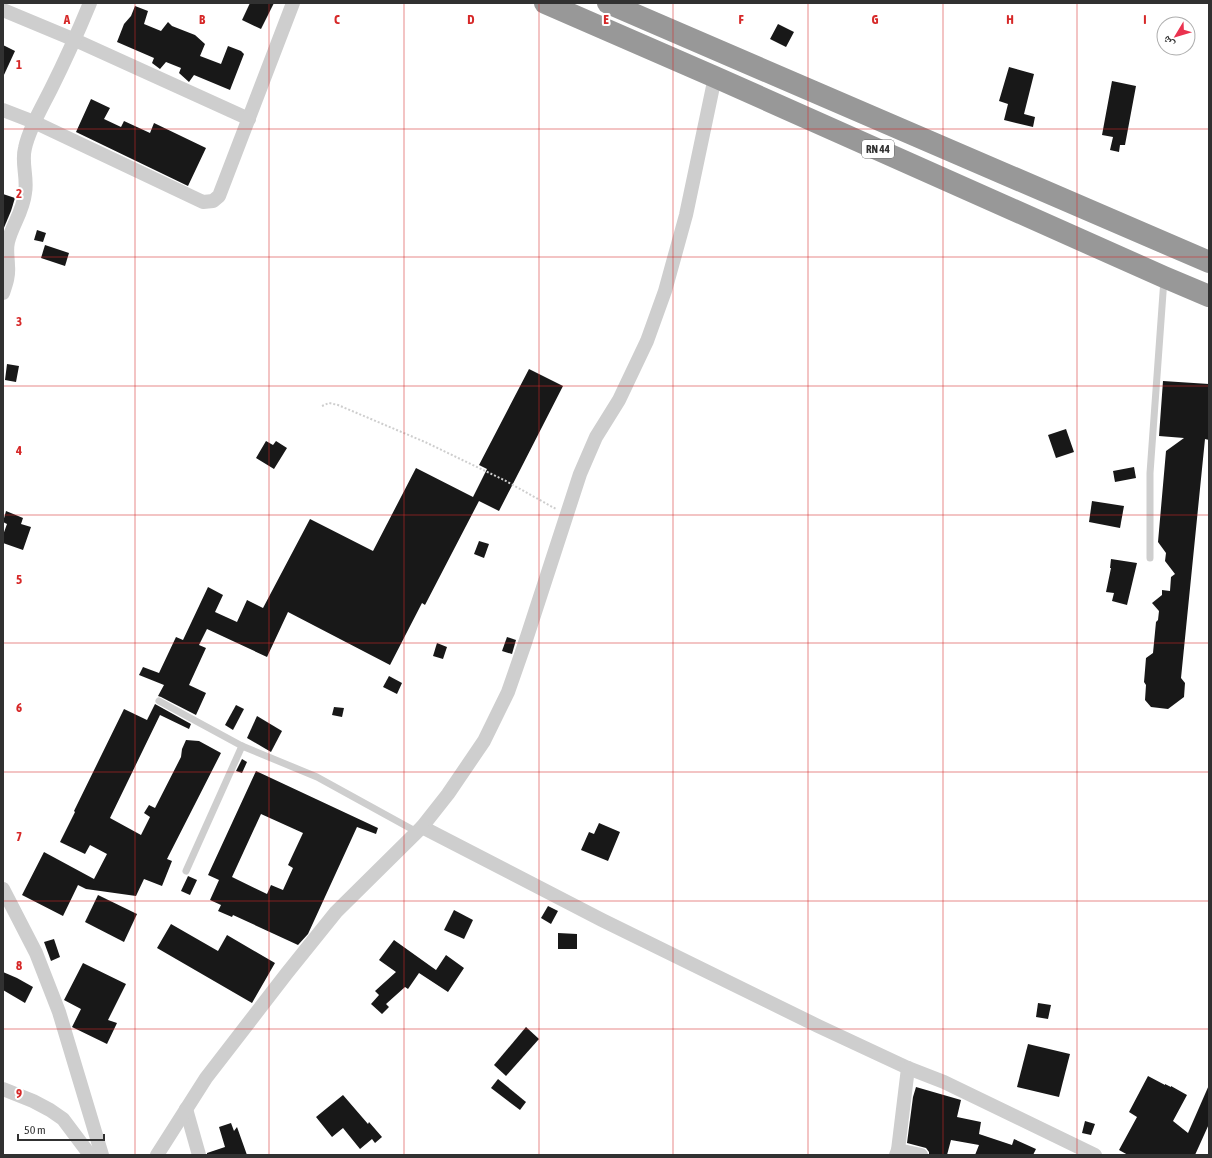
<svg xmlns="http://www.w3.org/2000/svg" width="1212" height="1158" font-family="'Asap Condensed','Noto Naskh Arabic',sans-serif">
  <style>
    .building { fill: #181818; fill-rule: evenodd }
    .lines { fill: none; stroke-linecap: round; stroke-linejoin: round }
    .path { stroke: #cecece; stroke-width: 2; stroke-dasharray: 2 2; stroke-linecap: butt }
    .lane { stroke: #cecece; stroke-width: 7 }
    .street { stroke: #cecece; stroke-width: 14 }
    .highway { stroke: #989898; stroke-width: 22 }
    .grid { fill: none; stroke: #d62828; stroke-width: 1; stroke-opacity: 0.55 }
    .labels { text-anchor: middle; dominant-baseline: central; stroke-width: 4; stroke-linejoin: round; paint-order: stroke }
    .shield { fill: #fff; stroke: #6f6f6f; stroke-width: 1 }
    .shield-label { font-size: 11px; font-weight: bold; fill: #313131 }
    .grid-label { font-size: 13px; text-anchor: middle; font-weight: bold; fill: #d62828; stroke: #fff; stroke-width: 4; stroke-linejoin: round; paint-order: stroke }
  </style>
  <rect width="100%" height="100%" fill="#fff"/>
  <!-- building -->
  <g class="building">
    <path d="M250,3H274L261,29L242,20Z"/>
    <path d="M135,6L148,11L144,24L161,31L168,22L172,26L195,35L205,44L200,56L221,64L228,46L241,51L244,54L230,90L194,75L189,82L179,73L181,68L166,62L160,69L152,63L154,58L117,42L124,24L131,16Z"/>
    <path d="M778,24L794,32L786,47L770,39Z"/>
    <path d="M3,45L15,51L3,77Z"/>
    <path d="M1009,67L1034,74L1024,114L1035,117L1033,127L1004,120L1008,104L999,101Z"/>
    <path d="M1112,81L1136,86L1125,145H1120L1119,152L1110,150L1113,137L1102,135Z"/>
    <path d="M91,99L110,108L104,119L121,127L124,121L150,133L154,123L206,148L188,186L76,132Z"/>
    <path d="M3,194L15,198L11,211L3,230Z"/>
    <path d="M37,230L46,233L43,242L34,240Z"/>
    <path d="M45,245L69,253L65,266L41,258Z"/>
    <path d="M7,364L19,366L16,382L5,380Z"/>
    <path d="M529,369L563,386L499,511L479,501L425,605L422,603L390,665L288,612L267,657L207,629L199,645L206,648L189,685L206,693L196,715L161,697L158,696L164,685L139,675L143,667L159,673L176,637L183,640L208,587L223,595L215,612L237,622L247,600L263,608L310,519L373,551L416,468L473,497L487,469L479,465Z"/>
    <path d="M1163,381L1209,384L1208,397H1209V440L1205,439L1181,678L1185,683L1184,697L1168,709L1151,707L1145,700L1146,685L1144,682L1146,658L1153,653L1156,622L1158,620L1159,611L1152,603L1162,595V590L1170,591L1171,577L1175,574L1165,561L1166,553L1158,542L1166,451L1184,438L1159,436Z"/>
    <path d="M1066,429L1074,452L1056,458L1048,435Z"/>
    <path d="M266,441L273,445L276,441L287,448L274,469L256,458Z"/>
    <path d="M1134,467L1136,478L1115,482L1113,471Z"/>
    <path d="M1092,501L1124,506L1120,528L1089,522Z"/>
    <path d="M6,511L23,518L21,524L31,527L23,550L3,543V535L7,524L3,522Z"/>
    <path d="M479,541L489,544L484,558L474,554Z"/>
    <path d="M1111,559L1137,563L1127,605L1112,601L1114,593L1106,592L1111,568H1110Z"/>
    <path d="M507,637L516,640L512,654L502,651Z"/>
    <path d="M437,643L447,647L443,659L433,656Z"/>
    <path d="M389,676L402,683L397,694L383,687Z"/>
    <path d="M155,704L191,724L189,729L160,715L110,818L141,835L150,817L144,813L149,805L155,808L181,757L182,749L186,740L199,741L221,753L167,859L172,861L162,886L144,879L136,896L86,889L78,885L63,916L22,895L44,852L94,879L107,854L90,845L85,854L60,842L75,812L74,811L124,709L147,720Z"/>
    <path d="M236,705L244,709L233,730L225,725Z"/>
    <path d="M334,707L344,708L342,717L332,715Z"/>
    <path d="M257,716L282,731L271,752L247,738Z"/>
    <path d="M242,759L247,762L242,773L236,771Z"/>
    <path d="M256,771L378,828L376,834L357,827L308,934L298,945L233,915L232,917L218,911L221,905L210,900L219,880L208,875ZM261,814L303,833L288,865L293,868L283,890L271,885L267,894L232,877Z"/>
    <path d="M599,823L620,832L608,861L581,850L589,832L594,834Z"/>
    <path d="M188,876L197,880L190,895L181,891Z"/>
    <path d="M98,895L137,914L124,942L85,922Z"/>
    <path d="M548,906L558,911L551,924L541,918Z"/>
    <path d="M454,910L473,920L464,939L444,930Z"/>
    <path d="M171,924L218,951L227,935L275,963L252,1003L157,948Z"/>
    <path d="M558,933L577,934V949H558Z"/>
    <path d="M54,939L60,957L51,961L44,942Z"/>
    <path d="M394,940L436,970L446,955L464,968L448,992L419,973L408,989L405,987L386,1004L389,1007L382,1014L371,1004L379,995L375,991L396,972L379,960Z"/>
    <path d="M83,963L126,984L108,1020L117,1023L107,1044L72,1027L81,1009L64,1000Z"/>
    <path d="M3,972L17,978L33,987L25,1003L3,990Z"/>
    <path d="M1038,1003L1051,1005L1048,1019L1036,1017Z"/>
    <path d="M526,1027L539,1039L506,1076L494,1065Z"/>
    <path d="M1028,1044L1070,1054L1059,1097L1017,1087Z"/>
    <path d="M1148,1076L1165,1085V1084L1171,1087V1086L1187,1095L1173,1121L1188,1133L1209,1085V1124L1195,1155H1128L1119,1150L1137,1117L1129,1112Z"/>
    <path d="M498,1079L526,1102L520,1110L491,1088Z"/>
    <path d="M916,1087L961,1100L957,1117L981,1122L979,1134L1012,1145L1014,1139L1036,1149L1033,1155H975L979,1145L951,1140L947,1155H929V1152L926,1148L907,1143L913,1097Z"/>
    <path d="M343,1095L368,1124L369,1122L382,1137L375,1143L372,1139L360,1149L343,1128L332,1137L316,1117Z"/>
    <path d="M1085,1121L1095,1124L1091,1135L1082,1133Z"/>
    <path d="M231,1123L234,1131L237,1127L247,1155H207V1153L225,1147L219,1127Z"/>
  </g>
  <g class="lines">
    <!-- path -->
    <path class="path" d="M322,406L329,403L338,405L425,442L504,480L556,509"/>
    <!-- lane -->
    <g class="lane">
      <path d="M1150,558V473L1164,279"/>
      <path d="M159,701L242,746L317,777L417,832"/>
      <path d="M186,871L242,746"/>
    </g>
    <!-- street -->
    <g class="street">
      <path d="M3,10L75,40L249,119"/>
      <path d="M715,77L686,215L665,291L647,341L619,400L596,437L580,474L524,646L508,692L484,741L448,794L422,827L602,920L818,1026L908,1068L944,1082L1095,1155"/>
      <path d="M3,110L34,122L203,202L213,201L219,196L293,3"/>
      <path d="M3,293C6,284 9,276 8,266C8,258 6,250 8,242C12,225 23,212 25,193C28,178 21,163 25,148C29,129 42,107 51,89C65,61 78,32 90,3"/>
      <path d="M3,889L36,953L59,1012L102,1155"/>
      <path d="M3,1089L33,1101L50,1110L63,1119L90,1155"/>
      <path d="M186,1109L199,1155"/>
      <path d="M898,1150L921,1155"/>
      <path d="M157,1155L206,1078L287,973L336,912L422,827"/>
      <path d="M896,1155L898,1150L908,1068"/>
    </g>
    <!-- highway -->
    <g class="highway">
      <path d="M545,3L715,77L1164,277L1209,296"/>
      <path d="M608,3L1209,262"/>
    </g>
  </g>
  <!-- grid -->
  <path class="grid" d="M135,3V1155M269,3V1155M404,3V1155M539,3V1155M673,3V1155M808,3V1155M943,3V1155M1077,3V1155M3,129H1209M3,257H1209M3,386H1209M3,515H1209M3,643H1209M3,772H1209M3,901H1209M3,1029H1209"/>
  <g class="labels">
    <!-- shield labels -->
    <rect class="shield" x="862" y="140" width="32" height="18" rx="3"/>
    <g class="shield-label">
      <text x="878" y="149">RN 44</text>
    </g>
  </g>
  <g class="grid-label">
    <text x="67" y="24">A</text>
    <text x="202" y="24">B</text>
    <text x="337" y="24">C</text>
    <text x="471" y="24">D</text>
    <text x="606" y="24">E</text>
    <text x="741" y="24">F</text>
    <text x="875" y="24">G</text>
    <text x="1010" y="24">H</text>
    <text x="1145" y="24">I</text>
    <text x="19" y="69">1</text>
    <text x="19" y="198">2</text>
    <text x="19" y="326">3</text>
    <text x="19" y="455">4</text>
    <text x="19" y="584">5</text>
    <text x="19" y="712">6</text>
    <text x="19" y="841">7</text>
    <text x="19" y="970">8</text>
    <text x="19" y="1098">9</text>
  </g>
  <!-- border -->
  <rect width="1212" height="1158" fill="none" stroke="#313131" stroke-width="8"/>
  <!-- north arrow -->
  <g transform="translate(1176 36) rotate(232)"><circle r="19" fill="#ffffff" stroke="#adadad"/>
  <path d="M0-3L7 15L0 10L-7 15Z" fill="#ea324f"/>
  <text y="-6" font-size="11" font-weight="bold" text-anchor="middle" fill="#313131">ش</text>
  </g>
  <!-- scale -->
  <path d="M18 1134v6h86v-6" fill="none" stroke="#313131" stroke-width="2"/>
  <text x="24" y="1134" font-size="12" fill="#313131" stroke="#ffffff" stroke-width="3" paint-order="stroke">50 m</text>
</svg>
